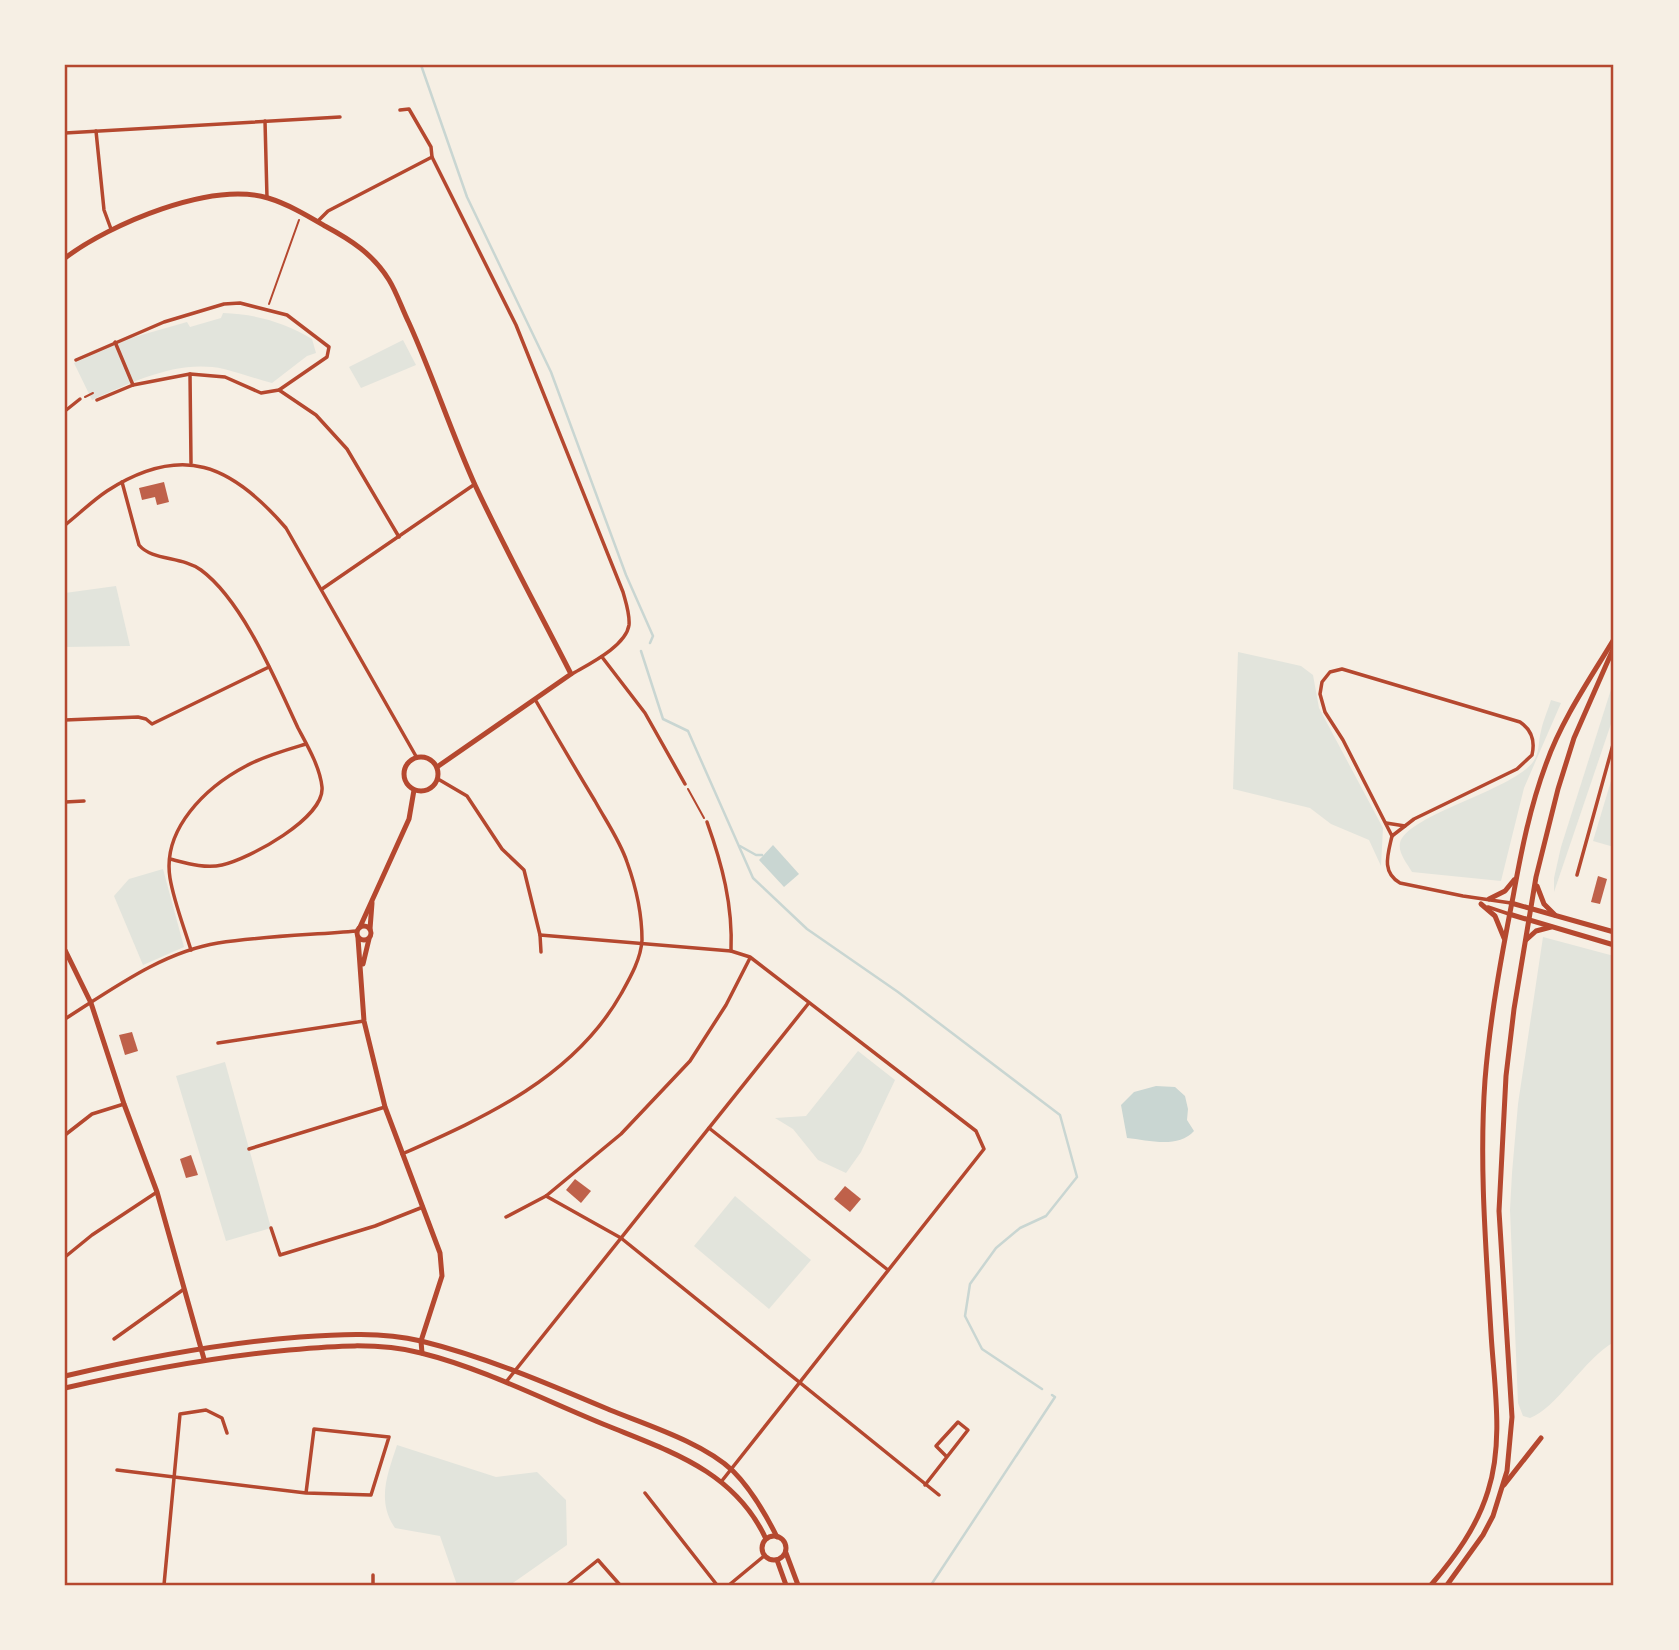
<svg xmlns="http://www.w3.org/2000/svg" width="1679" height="1650" font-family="Spectral,serif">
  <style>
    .green { fill: #e2e4dc }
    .water { fill: #c9d6d2 }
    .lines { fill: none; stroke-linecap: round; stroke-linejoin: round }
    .stream { stroke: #c9d6d2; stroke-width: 2.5 }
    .building { fill: #bf614a }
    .path { stroke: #b5482f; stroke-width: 2 }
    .minor { stroke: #b5482f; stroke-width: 3.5 }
    .tertiary { stroke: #b5482f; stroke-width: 5 }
    .secondary { stroke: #b5482f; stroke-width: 5 }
    .neatline { fill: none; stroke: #b5482f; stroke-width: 2.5 }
  </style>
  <rect width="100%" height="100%" fill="#f6efe4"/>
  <!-- green -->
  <g class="green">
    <path d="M223,313C255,314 284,322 312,339L316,353L307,356L272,383C256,379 240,373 224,369C178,359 133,382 92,400L74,363L131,338L187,322L190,327L221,318Z"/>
    <path d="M403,340L416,365L361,388L349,367Z"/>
    <path d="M116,586L130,646L65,647V593Z"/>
    <path d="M1238,652L1301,666L1313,675L1319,708L1383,828L1381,866L1369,840L1331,824L1310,808L1233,789Z"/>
    <path d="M1614,680V715L1554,892V878L1561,847Z"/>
    <path d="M1551,700L1561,703L1524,788L1501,881L1412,872C1407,863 1398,853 1400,843C1407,815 1511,791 1533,762C1540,752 1538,742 1541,731C1543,721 1548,710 1551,700Z"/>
    <path d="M1614,771V847L1593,841Z"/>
    <path d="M163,869L184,947L143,965L114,896L129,879Z"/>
    <path d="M1543,937L1614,956V1342C1584,1359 1556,1409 1530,1418L1523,1416L1518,1403L1510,1210L1512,1173L1518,1104Z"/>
    <path d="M858,1051L895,1080L861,1152L846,1173L818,1160L793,1129L775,1118L806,1116Z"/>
    <path d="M225,1062L271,1228L226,1241L176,1076Z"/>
    <path d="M735,1196L811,1260L769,1309L694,1246Z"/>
    <path d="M397,1445L496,1477L537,1472L566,1500L567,1545L510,1585H457L440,1536L395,1528C376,1501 388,1473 397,1445Z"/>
  </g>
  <!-- water -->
  <g class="water">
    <path d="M773,845L799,874L784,887L759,860Z"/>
    <path d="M1156,1086L1175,1087L1185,1096L1188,1109L1187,1120L1194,1131C1178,1149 1148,1140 1127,1138L1121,1105L1134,1092Z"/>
  </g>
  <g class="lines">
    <!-- stream -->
    <g class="stream">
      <path d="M421,65L467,197L551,372L626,575L653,636L650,643"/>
      <path d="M641,651L663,719L688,731L753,878L807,929L898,992L1060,1115L1077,1177L1046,1216L1020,1228L996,1248L970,1284L965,1316L982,1349L1042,1389"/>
      <path d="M740,846L756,855H762"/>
      <path d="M931,1585L1055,1397L1052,1395"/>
    </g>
  </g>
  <!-- building -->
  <g class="building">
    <path d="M164,482L169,502L157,505L155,497L142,500L139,488Z"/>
    <path d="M1598,876L1607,879L1600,904L1591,902Z"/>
    <path d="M132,1032L138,1051L125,1055L119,1035Z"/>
    <path d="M191,1155L198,1175L186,1178L180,1159Z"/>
    <path d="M575,1179L591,1191L581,1203L566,1190Z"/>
    <path d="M845,1186L861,1199L850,1212L834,1199Z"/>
  </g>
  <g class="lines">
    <!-- path -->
    <g class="path">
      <path d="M269,304L299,220"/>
      <path d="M85,397L93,393"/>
      <path d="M688,789L704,818"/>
    </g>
    <!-- minor -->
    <g class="minor">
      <path d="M400,110L409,109L431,147L432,157L516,325L623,592C626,603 630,614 629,625C626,646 589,664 572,674"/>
      <path d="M265,121L267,198"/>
      <path d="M96,131L104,210L111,229"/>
      <path d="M65,133L340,117"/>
      <path d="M318,221L328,211L432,157"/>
      <path d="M115,342L133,385"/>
      <path d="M76,360L164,322L224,304L240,303L287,315L329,347L327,357L279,390L261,393L225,377L190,374L133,385L97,400"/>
      <path d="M190,374L191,463"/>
      <path d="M279,390L316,415L347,449L399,537"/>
      <path d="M65,411L80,399"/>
      <path d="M122,482L139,545C152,561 182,556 201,570C243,601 276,681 298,728C307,745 320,767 322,787C325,818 249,859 222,865C205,869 186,863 170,859"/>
      <path d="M65,525C79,514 92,501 107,491C182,443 231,464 286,528L417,758"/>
      <path d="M322,589L475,484"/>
      <path d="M602,657L645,713L685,784"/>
      <path d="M1342,669L1520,722C1532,730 1535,742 1532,755L1517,769L1414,819L1392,836L1343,740L1325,712L1320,694L1322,682L1330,672Z"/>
      <path d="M65,720L138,717L146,719L152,724L269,667"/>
      <path d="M438,779L467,796L502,849L524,870L540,935L541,952"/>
      <path d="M65,802L84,801"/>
      <path d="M707,822C722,864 733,905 731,951"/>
      <path d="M1386,823L1405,826"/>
      <path d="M1392,836C1388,854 1381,872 1400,883L1463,896L1511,903"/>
      <path d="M1577,875L1614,741"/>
      <path d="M1488,907L1509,914"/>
      <path d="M540,935L731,951L750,957L976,1131L984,1149L721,1482"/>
      <path d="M191,950C184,927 174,902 170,878C162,829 206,787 246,766C264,756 286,750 306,744"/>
      <path d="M65,1019C111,990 162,952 218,943C263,936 311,935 357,931"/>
      <path d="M218,1043L364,1021"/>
      <path d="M709,1128L888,1270"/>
      <path d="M65,1135L92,1114L124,1104"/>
      <path d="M249,1149L385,1107"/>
      <path d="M402,1154C486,1117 574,1077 621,994C630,978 641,959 642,940C642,915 636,887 627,862C620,841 606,821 595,801C575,768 555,734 536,701"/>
      <path d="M546,1196L621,1238L939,1495"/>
      <path d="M506,1217L546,1196L621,1134L690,1061L726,1005L750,958"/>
      <path d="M271,1228L280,1255L375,1226L423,1207"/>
      <path d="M65,1257L92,1235L157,1192"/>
      <path d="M114,1339L184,1289"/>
      <path d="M506,1382L808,1004"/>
      <path d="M117,1470L306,1493L371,1495L389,1437L314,1429L306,1493"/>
      <path d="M925,1485L968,1430L958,1422L936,1446L946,1456"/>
      <path d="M645,1493L717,1585"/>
      <path d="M164,1585L180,1414L206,1410L222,1418L227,1433"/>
      <path d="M373,1585V1575"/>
      <path d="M567,1585L598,1560L620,1585"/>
      <path d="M729,1585L764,1556"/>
    </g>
    <!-- tertiary -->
    <g class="tertiary">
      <path d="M65,258C110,224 211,181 268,198C288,204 308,216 325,226C351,240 373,254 389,280C397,293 402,309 409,323C433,376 451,432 475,485C505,549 539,611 571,674L437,767"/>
      <circle cx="421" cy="774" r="17"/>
      <path d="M1511,903L1614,932"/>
      <path d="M1509,914L1614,945"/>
      <circle cx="364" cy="933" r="7"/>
      <path d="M360,927L409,819L414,790"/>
      <path d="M370,929L372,903"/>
      <path d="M358,938L364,1021L385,1107L440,1253L442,1276L421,1341L422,1353"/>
      <path d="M65,950L91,1003L124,1104L157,1192L204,1359"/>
      <path d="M363,964L369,939"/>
      <path d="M65,1376C142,1358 221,1343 300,1337C340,1334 382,1332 421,1341C486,1357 549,1384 610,1410C647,1425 704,1443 733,1471C752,1490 765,1513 777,1537"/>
      <path d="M65,1388C139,1371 213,1357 289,1350C332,1346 378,1342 421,1353C485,1369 546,1401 608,1426C672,1452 735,1472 766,1539"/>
      <circle cx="774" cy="1548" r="12"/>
      <path d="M786,1553L798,1585"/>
      <path d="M777,1560L786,1585"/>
    </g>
    <!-- secondary -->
    <g class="secondary">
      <path d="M1537,886L1544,904L1555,915"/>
      <path d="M1489,899L1505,891L1514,880"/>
      <path d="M1481,904L1495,916L1504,938"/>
      <path d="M1526,940L1536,931L1551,927"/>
      <path d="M1504,1485L1541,1438"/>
      <path d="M1431,1585C1455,1557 1477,1527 1488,1491C1504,1441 1494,1384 1491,1333C1486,1249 1479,1164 1485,1080C1490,1018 1501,958 1513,897C1521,852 1530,807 1546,764C1562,719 1590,679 1614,639"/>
      <path d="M1447,1585L1483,1535L1493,1516L1507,1471L1512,1417L1499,1211L1506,1076L1514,1009L1536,877L1558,789L1574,738L1614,647"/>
    </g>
  </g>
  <!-- border -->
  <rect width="1679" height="1650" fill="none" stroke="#f6efe4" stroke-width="133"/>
  <rect x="66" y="66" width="1546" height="1518" class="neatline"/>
</svg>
